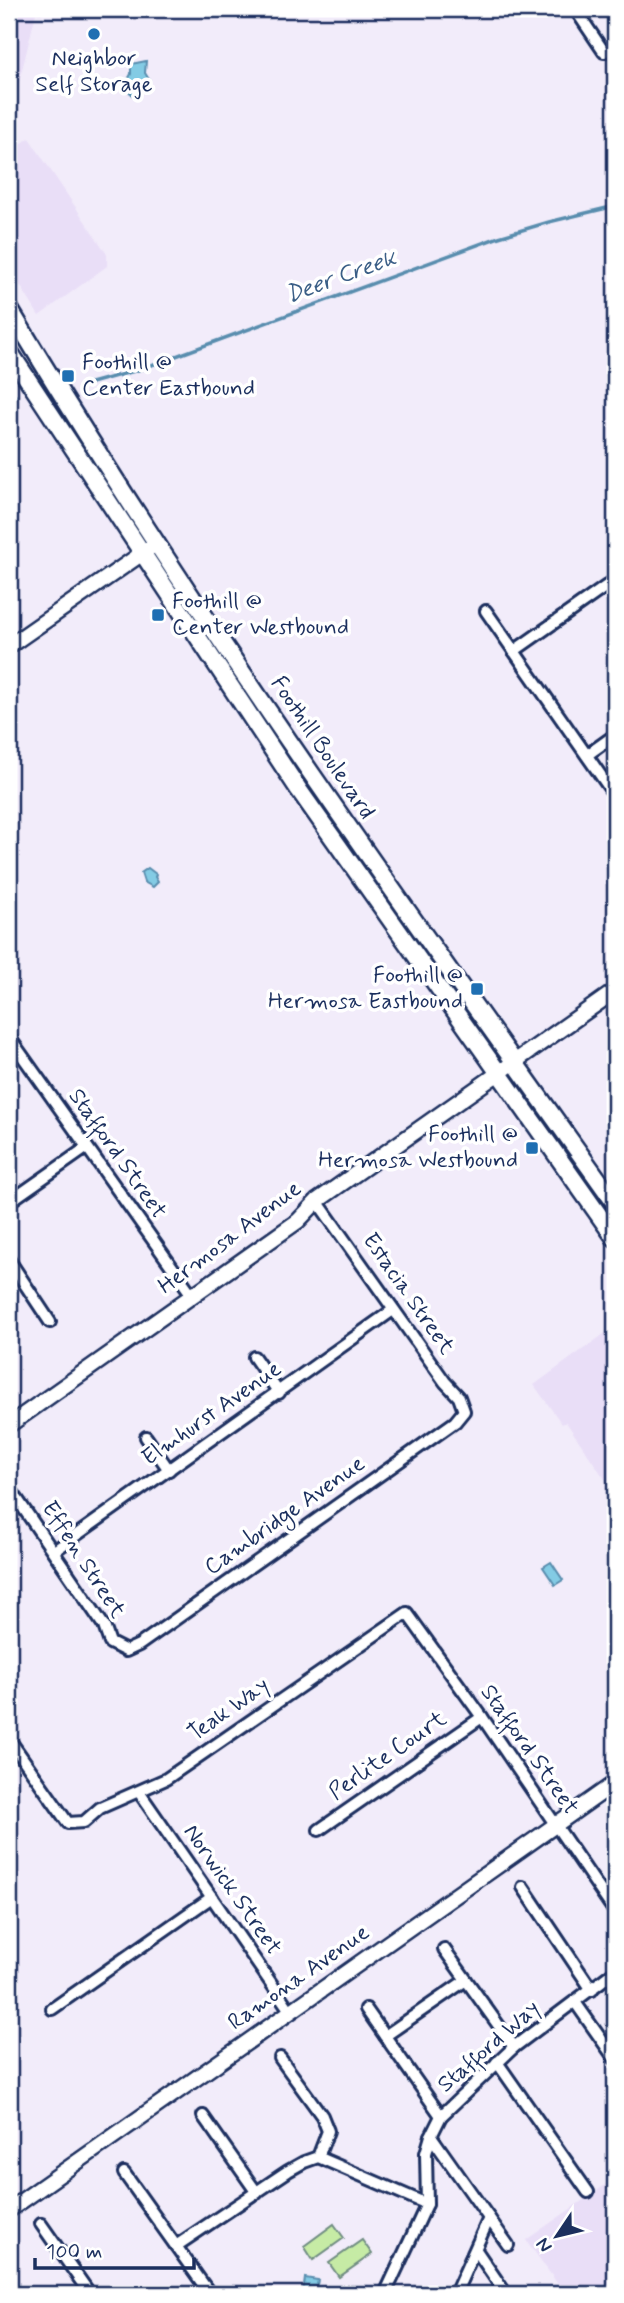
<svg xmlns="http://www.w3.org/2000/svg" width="624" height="2303" font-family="Mynerve,sans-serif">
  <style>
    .built { fill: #e9def7 }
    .green { fill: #c6eba5; stroke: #708d82; stroke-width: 2 }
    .water { fill: #83cbe4; stroke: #598dae; stroke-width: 2 }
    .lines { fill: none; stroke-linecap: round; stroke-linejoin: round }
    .stream { stroke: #598dae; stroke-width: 3.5 }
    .street-casing { stroke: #1b2f5e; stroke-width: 16 }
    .secondary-casing { stroke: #1b2f5e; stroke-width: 19 }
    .primary-casing { stroke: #1b2f5e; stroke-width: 21 }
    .street { stroke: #fff; stroke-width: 10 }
    .secondary { stroke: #fff; stroke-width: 14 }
    .primary { stroke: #fff; stroke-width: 16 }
    .poi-dot { fill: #1f6fb2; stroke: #fff; stroke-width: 2.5 }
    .labels { text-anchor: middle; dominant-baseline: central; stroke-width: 7; stroke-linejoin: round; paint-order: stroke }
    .poi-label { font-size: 23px; fill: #1b2f5e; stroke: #fff; text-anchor: start }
    .street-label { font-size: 23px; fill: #1b2f5e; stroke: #fff }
    .water-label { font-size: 24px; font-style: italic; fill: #3a5e86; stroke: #fff }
  </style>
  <rect width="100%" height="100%" fill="#f2ecfa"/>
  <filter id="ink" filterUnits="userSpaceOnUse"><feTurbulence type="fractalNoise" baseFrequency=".0143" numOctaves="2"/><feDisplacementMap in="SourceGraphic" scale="14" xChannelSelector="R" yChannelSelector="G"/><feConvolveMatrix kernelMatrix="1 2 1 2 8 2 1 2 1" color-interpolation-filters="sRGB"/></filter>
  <g filter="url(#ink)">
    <!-- built -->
    <g class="built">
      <path d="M9,9H45L41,14L36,13L16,94L15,109L20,123L9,131Z"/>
      <path d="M29,138L107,254V266L39,316L9,267V153Z"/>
      <path d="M615,1326V1494L566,1422L562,1424L534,1385Z"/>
      <path d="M615,2178V2294H565L526,2240Z"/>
    </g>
    <!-- green -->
    <g class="green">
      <path d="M334,2224L344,2238L313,2260L304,2246Z"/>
      <path d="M362,2240L372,2254L339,2277L329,2263Z"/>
    </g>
    <!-- water -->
    <g class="water">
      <path d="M146,61L145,73L150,81L147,86H142L135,97L124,87L131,74V64Z"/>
      <path d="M148,868L156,874L155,877L158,882L153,887L144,882L141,873Z"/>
      <path d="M551,1562L563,1580L555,1585L543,1567Z"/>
      <path d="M305,2278L318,2280L316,2289L320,2294H303Z"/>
    </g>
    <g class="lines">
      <!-- stream -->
      <g class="stream">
        <path d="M80,386L138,370L499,237L549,222L615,206"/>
        <path d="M9,397L16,396"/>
      </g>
      <defs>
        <g id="street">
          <path d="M575,9L604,52"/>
          <path d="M486,611L615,796"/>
          <path d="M514,651L615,580"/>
          <path d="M587,755L615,735"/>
          <path d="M9,1037L192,1295"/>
          <path d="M9,1202L86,1148"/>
          <path d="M9,1260L50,1322"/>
          <path d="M254,1357L279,1393"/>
          <path d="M146,1437L169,1470"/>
          <path d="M9,1487L104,1626L110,1643L126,1651L139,1645L455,1422L464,1411L459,1397L445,1382L317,1201"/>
          <path d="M54,1551L393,1310"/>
          <path d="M9,1739L68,1823L84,1822L100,1808L166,1779L407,1613L482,1717L615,1912"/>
          <path d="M139,1792L291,2012"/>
          <path d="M319,1830L482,1717"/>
          <path d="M523,1887L592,1990"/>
          <path d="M444,1949L514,2047"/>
          <path d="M575,2002L615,2059"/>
          <path d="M52,2009L212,1897"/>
          <path d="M366,2009L441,2116"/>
          <path d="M385,2036L466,1980"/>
          <path d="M280,2058L322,2116L328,2131L318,2157"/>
          <path d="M497,2062L588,2192"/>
          <path d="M203,2116L257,2193"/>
          <path d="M431,2136L508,2245"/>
          <path d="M124,2173L210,2294"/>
          <path d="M41,2224L90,2294"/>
          <path d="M176,2246L288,2171L304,2162L318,2157L427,2204"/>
          <path d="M476,2250L506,2294"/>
          <path d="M385,2294L427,2204L426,2153L431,2136L441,2116L514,2047L615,1971"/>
          <path d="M455,2294L489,2218"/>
        </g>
        <g id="secondary">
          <path d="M9,646L157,543"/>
          <path d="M9,1425L298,1221L317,1201L615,991"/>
          <path d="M9,2210L615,1783"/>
        </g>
        <g id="primary">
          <path d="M9,308C194,617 406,910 615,1203"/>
          <path d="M9,351L299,790L615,1238"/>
        </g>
      </defs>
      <!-- street casing -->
      <use href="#street" class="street-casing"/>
      <!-- secondary casing -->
      <use href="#secondary" class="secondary-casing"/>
      <!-- primary casing -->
      <use href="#primary" class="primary-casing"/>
      <!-- street -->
      <use href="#street" class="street"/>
      <!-- secondary -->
      <use href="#secondary" class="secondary"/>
      <!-- primary -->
      <use href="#primary" class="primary"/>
    </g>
  </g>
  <!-- markers -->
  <g class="poi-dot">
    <circle cx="94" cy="34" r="7"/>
    <rect x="61" y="369" width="14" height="14" rx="3.5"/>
    <rect x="151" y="608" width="14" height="14" rx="3.5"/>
    <rect x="470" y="982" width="14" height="14" rx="3.5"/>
    <rect x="525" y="1141" width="14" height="14" rx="3.5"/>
  </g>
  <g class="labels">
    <!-- poi labels -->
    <g class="poi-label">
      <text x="94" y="59" text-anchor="middle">Neighbor<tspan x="94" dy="26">Self Storage</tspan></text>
      <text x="82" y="363">Foothill @<tspan x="82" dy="26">Center Eastbound</tspan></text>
      <text x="172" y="602">Foothill @<tspan x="172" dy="26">Center Westbound</tspan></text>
      <text x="463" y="976" text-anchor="end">Foothill @<tspan x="463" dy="26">Hermosa Eastbound</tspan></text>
      <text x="518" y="1135" text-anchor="end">Foothill @<tspan x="518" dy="26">Hermosa Westbound</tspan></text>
    </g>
    <!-- street labels -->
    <g class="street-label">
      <text transform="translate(322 748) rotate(56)">Foothill Boulevard</text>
      <text transform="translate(117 1154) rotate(55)">Stafford Street</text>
      <text transform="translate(230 1238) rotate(-37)">Hermosa Avenue</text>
      <text transform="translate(408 1294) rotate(55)">Estacia Street</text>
      <text transform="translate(212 1414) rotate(-35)">Elmhurst Avenue</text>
      <text transform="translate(285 1516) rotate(-35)">Cambridge Avenue</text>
      <text transform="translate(83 1560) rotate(57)">Effen Street</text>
      <text transform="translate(229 1710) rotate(-35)">Teak Way</text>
      <text transform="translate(529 1750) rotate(55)">Stafford Street</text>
      <text transform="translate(388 1756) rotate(-35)">Perlite Court</text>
      <text transform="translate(232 1890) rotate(55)">Norwick Street</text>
      <text transform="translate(299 1978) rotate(-35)">Ramona Avenue</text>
      <text transform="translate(489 2047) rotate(-41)">Stafford Way</text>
    </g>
    <!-- water labels -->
    <g class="water-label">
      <text transform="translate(341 277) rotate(-20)">Deer Creek</text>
    </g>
  </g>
  <!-- margin -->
  <rect width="624" height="2303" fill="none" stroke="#fff" stroke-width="35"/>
  <rect x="18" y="18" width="589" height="2268" fill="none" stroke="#1b2f5e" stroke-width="2.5" filter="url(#ink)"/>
  <!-- north arrow -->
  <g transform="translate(557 2236) rotate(235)" stroke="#ffffff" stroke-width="5" paint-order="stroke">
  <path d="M0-5L12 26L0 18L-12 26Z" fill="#1b2f5e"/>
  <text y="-10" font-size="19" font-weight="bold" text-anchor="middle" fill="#1b2f5e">N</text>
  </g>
  <!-- scale -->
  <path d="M35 2258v10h159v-10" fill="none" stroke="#1b2f5e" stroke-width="3.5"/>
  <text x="46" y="2258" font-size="21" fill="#1b2f5e" stroke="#ffffff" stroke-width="5" paint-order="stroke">100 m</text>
</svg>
